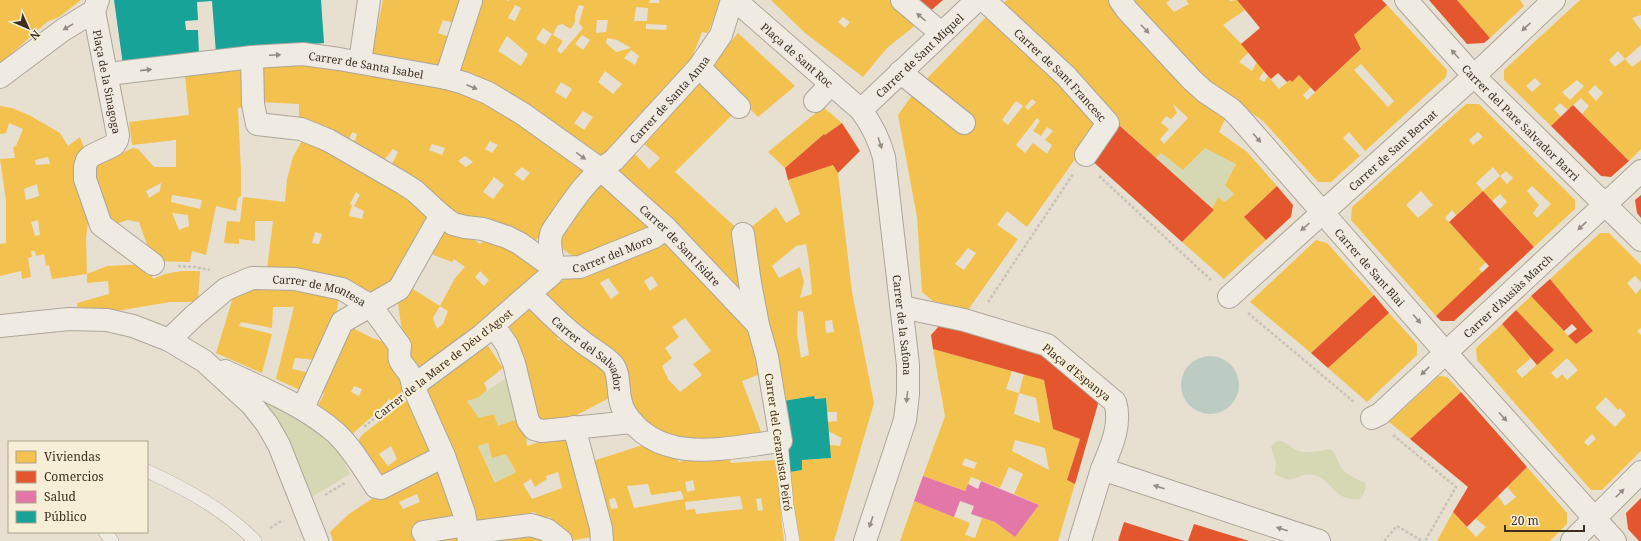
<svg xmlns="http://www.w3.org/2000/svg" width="1641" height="541" font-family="'Noto Serif',serif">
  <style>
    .green { fill: #d6d7b3 }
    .water { fill: #bcccc2 }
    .homes { fill: #f2c14e; fill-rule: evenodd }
    .shops { fill: #e4572e }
    .health { fill: #e377a8 }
    .public { fill: #17a398 }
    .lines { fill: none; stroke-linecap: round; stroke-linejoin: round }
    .lane-casing { stroke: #ada599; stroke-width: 14 }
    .street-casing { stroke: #ada599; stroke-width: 24 }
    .path { stroke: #c8c2b9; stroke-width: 2.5; stroke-dasharray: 3 2; stroke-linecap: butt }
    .lane { stroke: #efebe3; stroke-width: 13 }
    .street { stroke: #efebe3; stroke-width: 22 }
    .oneway { fill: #968c82 }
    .labels { text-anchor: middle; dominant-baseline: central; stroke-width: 4; stroke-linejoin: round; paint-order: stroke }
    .street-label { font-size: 11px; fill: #3d2e20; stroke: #f7eed8 }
  </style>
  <rect width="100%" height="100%" fill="#e7e0d1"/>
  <!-- green -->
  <g class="green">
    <path d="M1205,148L1236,163L1225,185L1234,194L1225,202L1218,197L1212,209L1156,158L1161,153L1183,170Z"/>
    <path d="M513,374L524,417L498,426L494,414L479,418L467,401C483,395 498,383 513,374Z"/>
    <path d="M259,397L291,407L340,453L350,474L310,498Z"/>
    <path d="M1279,441C1289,442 1290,448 1298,451C1306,454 1321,451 1330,449C1338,455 1337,463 1343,470C1349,476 1358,479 1365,483C1367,490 1364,494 1359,499C1331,501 1334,479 1314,475C1296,472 1295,487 1275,474L1276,462L1271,447L1274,443Z"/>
    <path d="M488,443L492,458L506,454L516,472L496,483L478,446Z"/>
  </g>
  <!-- water -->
  <circle class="water" cx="1210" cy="385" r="29"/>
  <!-- homes -->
  <g class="homes">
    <path d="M0,0H81L59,17L47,22L0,64Z"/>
    <path d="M383,0H466L458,24L443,20L438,33L453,38L441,72L371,58Z"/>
    <path d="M474,0H506L509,1V0H650L649,3H659V0H721L708,33L702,32L691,60L602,161L453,70ZM515,5L521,8L515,21L508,18ZM579,5L584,6L579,23L583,28L561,54L557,50L563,41L553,35L557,26L562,24L571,29L575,22V14ZM636,7L648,8L647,21H634ZM597,20H608L606,32L596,33ZM646,24L667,25L666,30L646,29ZM543,28L552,34L545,45L536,39ZM582,35L590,40L583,50L575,44ZM507,36L528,54L521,66L498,51ZM607,38L617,40L631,48L616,52L606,43ZM631,50L639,56L635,65L624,58ZM605,71L622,84L613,94L598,82ZM561,82L572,89L566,99L555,92ZM583,111L593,117L584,130L574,123Z"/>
    <path d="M771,0H890L917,24L887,48L863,77L805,33ZM843,17L850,22L845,28L838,22Z"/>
    <path d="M1007,0H1112L1227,115L1219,132L1247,152L1277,186L1244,217L1266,240L1224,279L1182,242L1214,210L1212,209L1218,197L1225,202L1234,194L1225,185L1236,164L1205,148L1183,170L1161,153L1156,158L1113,119L1001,5ZM1173,104L1188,118L1164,144L1160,139L1169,129L1161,123L1166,116L1171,119L1177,113Z"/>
    <path d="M1126,0H1170L1166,3L1174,12L1189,4L1186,0H1230V1L1237,0L1245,10L1223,25L1249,52L1239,62L1252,71L1257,62L1264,71L1259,79L1264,82L1268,76L1279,89L1290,80L1292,82L1299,75L1311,87L1303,95L1307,100L1361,49L1354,35L1387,5L1447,70L1446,77L1365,151L1349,132L1343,138L1360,156L1331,182H1318L1263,121L1215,88ZM1361,64L1394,101L1388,107L1354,70Z"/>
    <path d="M1457,0H1520L1524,6L1490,38Z"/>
    <path d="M1580,0H1641V15L1632,18L1641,30V45L1625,59L1618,51L1609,60L1615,67L1625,59L1632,67L1641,60V149L1629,161L1582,114L1589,106L1581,98L1568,110L1560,103L1554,109L1561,117L1551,126L1504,80V70ZM1535,78L1541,84L1532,92L1526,86ZM1577,80L1584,86L1570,100L1562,92ZM1595,85L1603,93L1596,101L1588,92Z"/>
    <path d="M990,13L1100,124L1027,227L1007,211L997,225L1018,239L968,310L933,301L922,292L917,217L898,115L915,91ZM1032,99L1036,102L1028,110L1025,107ZM1016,101L1023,106L1008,125L1002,120ZM1037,118L1040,121L1033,131L1041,136L1047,127L1053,131L1045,140L1052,145L1047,154L1033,143L1025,153L1016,145ZM968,248L976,253L964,270L955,264Z"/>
    <path d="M738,33L795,86L758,117L709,68Z"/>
    <path d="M259,64L329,66L470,92L585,167L548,226L531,246L460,221L389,170L398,152L393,149L380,165L299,122V104L258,102ZM352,132L357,134L355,141L349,139ZM490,141L498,145L492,153L485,149ZM432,144L445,148L442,155L429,150ZM465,156L473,162L466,167L458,161ZM522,167L530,173L523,181L514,174ZM494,177L504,185L493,199L483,192Z"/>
    <path d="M246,65L249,106L238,108L241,171V196L238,198L236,211L216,206L206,255L192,251L190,262L153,261L139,222L127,220L112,226L90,167L133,148L138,149L154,167H176V140L132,145L129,122L189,115L185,76ZM161,183L160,191L149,198L146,191ZM172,195L202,200L200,209L171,202ZM172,213L188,215L189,226L179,230Z"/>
    <path d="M701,77L735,112L675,172L743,234L776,207L786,223L800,214L788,180L833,165L838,173L852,292L874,403L834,541H800L794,509L790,472L802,470V460L831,458L829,445L840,446L842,438L828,431V422L837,421V412H827L826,398L815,399L814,396L783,401L746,284L737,292L618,169L634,153L649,169L660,158L643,143ZM806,244L809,262L812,294L800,298L804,282L800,267L779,278L772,266L796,246ZM798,311L803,312L809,355L801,358L797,333ZM832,320L834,332L826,333L825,321Z"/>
    <path d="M1466,104H1479L1575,200V209L1534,247L1500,209L1507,202L1500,194L1492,201L1483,191L1500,176L1507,184L1513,178L1506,171L1500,176L1493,167L1476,183L1483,191L1456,215L1452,210L1445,218L1486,262L1479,269L1483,273L1436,316L1351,220L1352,207ZM1478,132L1483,137L1473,145L1469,140ZM1532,186L1551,204L1537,218L1533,213L1539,205L1527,191ZM1421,191L1433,205L1418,218L1406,205Z"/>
    <path d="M0,106L12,108L29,115L60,133L68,146L80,137L83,145L90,209L86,237L87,274L52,279L49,265L46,266L44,254L36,256L35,251H31L32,257L28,258L31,277L22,279L21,271L0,276V244L6,243V201L0,159L15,158L13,147L16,146L23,129L9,123L6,133L0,134ZM48,157L50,164L36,165L35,160ZM37,184L39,196L26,200L24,189ZM38,220L40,235L35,236L31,222Z"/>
    <path d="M823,107L842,123L825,135L824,134L785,168L768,152Z"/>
    <path d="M304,137L331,147L433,216L394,288L381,285L373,292L344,284L267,269L273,221H255V241L239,239V244L224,243L227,221L240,222L243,197L285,202L287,179L293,157ZM356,192L360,195L354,206L364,211L362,219L349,216L352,205L350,204ZM315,232L322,234L319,244L312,243Z"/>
    <path d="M599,180L654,234L581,262L564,250L554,238Z"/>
    <path d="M439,227L468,236L480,244L490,236L543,270L505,307L424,367H407L397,296L408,286L440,306L433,318L437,329L443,324L448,311L440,306L455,278L465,267L454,259L452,262L426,252ZM480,271L489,280L484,286L475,277Z"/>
    <path d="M1600,233H1609L1641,265V282L1635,276L1627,283L1636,294L1641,288V328L1637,331L1641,335V451L1602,490H1591L1477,360L1476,348L1502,324L1531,358L1516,371L1522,378L1553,350L1516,310L1531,296L1576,344L1593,331L1550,279ZM1567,358L1578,370L1567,380L1562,374L1557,379L1551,373ZM1606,397L1618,410L1620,408L1626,415L1615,427L1595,408ZM1592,434L1596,439L1588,446L1584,442Z"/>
    <path d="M665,235L750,321L763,373L742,381L761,432L721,444L666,439L629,405L590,343L544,293L575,272ZM652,276L658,285L650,291L644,281ZM608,278L619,293L611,299L600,283ZM685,318L711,351L693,364L702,375L680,392L668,379L662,366L672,358L665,348L679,337L672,327Z"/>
    <path d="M1316,240L1327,243L1374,295L1311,353L1250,302Z"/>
    <path d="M149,264L153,279L165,274L181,271H200L198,302H170L117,311L91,309L78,313L77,303L109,294L108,281L87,283V274L107,266Z"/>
    <path d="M298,287L340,294L335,319L316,360L295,358L292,369L310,373L302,391L276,379L294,307H273L272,328L241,322L239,326L272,334L262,373L216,353L235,291Z"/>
    <path d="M531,300L550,317L558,340L576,342L609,368L615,395L571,418L532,420L512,331L506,320Z"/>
    <path d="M1389,313L1417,344V355L1367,402L1328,368Z"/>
    <path d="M349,326L372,338L397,346L406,388L392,401L389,399L376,413L352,434L316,409L324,394L322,393ZM354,386L362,389L359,396L351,392Z"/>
    <path d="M484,340L503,368L484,383L487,390L479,397L467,401L479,418L494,414L498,426L524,417L527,446L563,434L578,459L599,536L569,541L550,517L539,520L535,512L476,522L419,383ZM488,443L492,458L506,454L516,472L495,483L478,446ZM558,472L562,488L532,499L523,484L531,479L535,487L547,479L546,476Z"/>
    <path d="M933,349L1012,371L1006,389L1019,393L1024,374L1044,380L1053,429L1080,439L1067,480L1075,484L1058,541H900L914,501L970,523L965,535L975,538L982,518L995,522L1015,537L1039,505L1014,494L1023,474L1009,467L1000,488L971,477L965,491L923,476L945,416ZM1019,393L1036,398L1040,423L1014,414ZM1015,440L1045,448L1049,470L1012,451ZM965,458L977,463L974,469L962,465Z"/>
    <path d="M1439,376L1447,377L1461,392L1410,439L1389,422Z"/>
    <path d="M410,398L438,450L383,483L356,443L363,434ZM391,446L397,459L388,466L379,454Z"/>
    <path d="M652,442L673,452L679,462L688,459L728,453L731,463L777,460L781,515L784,541H607L590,462ZM693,480L695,490L687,492L685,482ZM648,484L651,495L681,491L684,499L634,508L627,486ZM740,496L743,509L696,514L695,509L686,510L685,502ZM615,498L618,508L611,509L609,499ZM761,498L763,510L758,511L756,499Z"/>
    <path d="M440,466L461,541H333L330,532L349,514L370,500ZM417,494L420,502L403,509L399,502Z"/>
    <path d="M1527,467L1567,513V524L1550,541H1437L1453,512L1476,537L1486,527L1475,518L1498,496L1505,506L1516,497L1507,487Z"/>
    <path d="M542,534L543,541H495V540Z"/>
  </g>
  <!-- shops -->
  <g class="shops">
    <path d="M913,0H943L928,13Z"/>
    <path d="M1237,0H1382L1387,5L1354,35L1361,49L1315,92L1299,75L1292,82L1290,80L1287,82L1278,73L1271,79L1268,76L1241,44L1260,28Z"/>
    <path d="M1429,0H1457L1490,38L1484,43L1467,44Z"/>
    <path d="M1573,105L1629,161L1611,177L1601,176L1551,126Z"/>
    <path d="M842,123L860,151L838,173L833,165L788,180L785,168L824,134L825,135Z"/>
    <path d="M1119,125L1214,210L1182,242L1090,159L1102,143Z"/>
    <path d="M1277,186L1293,205L1291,217L1266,240L1244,217Z"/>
    <path d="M1483,191L1534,247L1454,321H1441L1436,316L1489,266L1449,222Z"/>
    <path d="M1641,195V218L1637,213L1635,200Z"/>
    <path d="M1550,279L1593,331L1576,344L1568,336L1577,329L1572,324L1564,331L1531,296Z"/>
    <path d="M1374,295L1389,313L1328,368L1311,353Z"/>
    <path d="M1516,310L1554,350L1537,365L1502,324Z"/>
    <path d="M940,325L1045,354L1093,394L1098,404L1075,484L1067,480L1080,439L1053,429L1044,380L933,349L931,335Z"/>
    <path d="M1461,392L1527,467L1467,527L1453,512L1468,487L1410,439Z"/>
    <path d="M1641,498V541H1639L1628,529L1626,513Z"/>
    <path d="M1124,522L1184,541H1118Z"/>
    <path d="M1194,524L1249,541H1188Z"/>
  </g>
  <!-- health -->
  <path class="health" d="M923,476L965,491L968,484L978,489L981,481L1039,505L1015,537L995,522L971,514L974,506L960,501L954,517L914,501Z"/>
  <!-- public -->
  <g class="public">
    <path d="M114,0H321L324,43L216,53L212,1L197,2L198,20L185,21L186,30H198L199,55L123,65Z"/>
    <path d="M814,396L815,399L826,398L831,458L802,460V470L790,472L783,401Z"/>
  </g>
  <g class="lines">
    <defs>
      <g id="lane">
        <path d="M781,441L787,505L793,541"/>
        <path d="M147,471C186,489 225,510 255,541"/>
        <path d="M105,532L112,541"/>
      </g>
      <g id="street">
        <path id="s1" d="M735,0L861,110C872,125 879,139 884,157L908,365V394L905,420L865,541"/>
        <path d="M902,0L941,33"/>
        <path id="s2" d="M984,0L1066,76L1108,123L1086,155"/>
        <path id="s3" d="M1120,0L1127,10L1191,79L1204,91L1231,109L1238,116L1445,352L1615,541"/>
        <path id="s4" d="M1406,0L1474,76L1641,240"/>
        <path id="s5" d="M94,11L118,135L117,140L114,145L91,156L87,160L85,167V179L101,225L153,264"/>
        <path id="s6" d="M252,57L253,104L257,124L301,129L328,140L401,182L415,191L441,215L453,224L465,227L483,229L507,237L519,243L554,268L580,267L654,237L666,228"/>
        <path d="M360,62L369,0"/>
        <path d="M699,67L739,107"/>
        <path d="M900,72L964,123"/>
        <path id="s7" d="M108,74L252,57L303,54L339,59L446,78L464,83L488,93L523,114L600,169L666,228L758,325"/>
        <path d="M0,77L63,30L94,11L98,0"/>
        <path d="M446,78L471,1"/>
        <path d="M815,101L831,84"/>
        <path id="s8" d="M861,110L977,0"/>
        <path id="s9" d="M530,294C546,309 561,326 579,339C589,348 604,355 613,365C622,377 615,399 626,414C661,467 729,447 781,441L767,357L758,325L750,283L743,234"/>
        <path id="s10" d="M1229,297L1474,76L1554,0"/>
        <path d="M902,307L964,320L1047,345L1115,402C1122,424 1111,448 1102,469"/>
        <path d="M0,326L69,319L107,320L133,326L169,340L204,361L252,405L267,424L279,445L317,541"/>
        <path d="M494,326L507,345L514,363L528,421L534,429L542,431L632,422"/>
        <path id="s11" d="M169,340L194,316L226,289L252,278L295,279L342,289L371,306L400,346C398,363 400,360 409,373C411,376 412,382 413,386L444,456L464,513L469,541"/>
        <path d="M225,371C263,389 304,405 336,433C352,448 364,469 376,487L381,488L444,456"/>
        <path id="s12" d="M413,386L481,336L552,274C556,260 545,243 553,230C571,204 587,177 614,160L699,67L721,35L732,0"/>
        <path d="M303,408L342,322L399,289L441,215"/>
        <path id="s13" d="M1372,418L1380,414L1641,171"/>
        <path d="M574,427L601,528L602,541"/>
        <path d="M423,532L466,525"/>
        <path d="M468,533L531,525L547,530L561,541"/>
        <path d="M1080,541L1102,469L1319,541"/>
        <path d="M1572,541L1641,472"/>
      </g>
    </defs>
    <!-- lane casing -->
    <use href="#lane" class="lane-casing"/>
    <!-- street casing -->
    <use href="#street" class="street-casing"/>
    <!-- path -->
    <g class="path">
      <path d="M1099,176L1211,280"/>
      <path d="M178,266L195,267L210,270"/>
      <path d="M988,302L1073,174"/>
      <path d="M1248,313L1354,402"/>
      <path d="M364,427L394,402"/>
      <path d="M1393,435L1456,487L1425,541"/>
      <path d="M325,495L345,483"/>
      <path d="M270,528L283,520"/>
      <path d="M1384,541L1397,526L1422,541"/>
    </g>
    <!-- lane -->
    <use href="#lane" class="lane"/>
    <!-- street -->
    <use href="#street" class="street"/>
  </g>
  <!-- one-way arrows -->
  <defs><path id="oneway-solid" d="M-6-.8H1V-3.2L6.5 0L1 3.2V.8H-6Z"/></defs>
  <g class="oneway">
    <use href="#oneway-solid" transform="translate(921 17) rotate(-140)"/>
    <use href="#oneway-solid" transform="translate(68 27) rotate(149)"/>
    <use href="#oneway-solid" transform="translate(1526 27) rotate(137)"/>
    <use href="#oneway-solid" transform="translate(1145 29) rotate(46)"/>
    <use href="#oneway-solid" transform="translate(1455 54) rotate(-132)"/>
    <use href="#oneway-solid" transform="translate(275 55) rotate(-3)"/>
    <use href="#oneway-solid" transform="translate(146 70) rotate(-6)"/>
    <use href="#oneway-solid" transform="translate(472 87) rotate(23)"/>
    <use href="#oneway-solid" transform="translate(1257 138) rotate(49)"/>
    <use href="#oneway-solid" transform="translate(880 143) rotate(71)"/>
    <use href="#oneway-solid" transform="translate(581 156) rotate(36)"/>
    <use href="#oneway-solid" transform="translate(1582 226) rotate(137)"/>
    <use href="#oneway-solid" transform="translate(1305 227) rotate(138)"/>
    <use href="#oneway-solid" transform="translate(1417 319) rotate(49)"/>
    <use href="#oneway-solid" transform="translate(1425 371) rotate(136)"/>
    <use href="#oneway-solid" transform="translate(907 397) rotate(96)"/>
    <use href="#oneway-solid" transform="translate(1503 417) rotate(48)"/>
    <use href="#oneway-solid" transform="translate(1159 487) rotate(-162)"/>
    <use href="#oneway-solid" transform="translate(1620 493) rotate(-45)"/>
    <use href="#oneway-solid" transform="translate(871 522) rotate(108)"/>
    <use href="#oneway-solid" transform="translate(1282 529) rotate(-162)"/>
  </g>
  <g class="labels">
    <!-- street labels -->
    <g class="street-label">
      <text stroke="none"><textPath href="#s1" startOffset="83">Plaça de Sant Roc</textPath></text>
      <text stroke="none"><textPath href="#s8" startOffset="80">Carrer de Sant Miquel</textPath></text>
      <text stroke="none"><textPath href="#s7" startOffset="260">Carrer de Santa Isabel</textPath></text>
      <text stroke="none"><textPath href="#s2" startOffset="107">Carrer de Sant Francesc</textPath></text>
      <text stroke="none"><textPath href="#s5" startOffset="72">Plaça de la Sinagoga</textPath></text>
      <text stroke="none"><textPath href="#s12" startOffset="399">Carrer de Santa Anna</textPath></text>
      <text stroke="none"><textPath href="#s4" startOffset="168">Carrer del Pare Salvador Barri</textPath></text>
      <text stroke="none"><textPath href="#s10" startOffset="220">Carrer de Sant Bernat</textPath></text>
      <text stroke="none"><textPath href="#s7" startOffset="632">Carrer de Sant Isidre</textPath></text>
      <text stroke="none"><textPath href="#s6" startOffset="465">Carrer del Moro</textPath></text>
      <text stroke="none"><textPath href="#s3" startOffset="367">Carrer de Sant Blai</textPath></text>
      <text stroke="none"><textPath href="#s11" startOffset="174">Carrer de Montesa</textPath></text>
      <text stroke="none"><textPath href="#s13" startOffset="183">Carrer d'Ausiàs March</textPath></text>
      <text stroke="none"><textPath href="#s1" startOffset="389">Carrer de la Safona</textPath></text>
      <text stroke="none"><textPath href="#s9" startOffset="85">Carrer del Salvador</textPath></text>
      <text transform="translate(443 364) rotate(-38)">Carrer de la Mare de Déu d'Agost</text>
      <text transform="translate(1077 372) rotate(39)">Plaça d'Espanya</text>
      <text transform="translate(779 442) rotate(82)">Carrer del Ceramista Peiró</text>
    </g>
  </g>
  <!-- legend -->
  <rect x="8" y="441" width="140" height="92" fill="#f7eed8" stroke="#ada18e"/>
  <rect x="16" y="451" width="20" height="12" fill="#f2c14e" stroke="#ada18e"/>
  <text x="44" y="461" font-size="12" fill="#3d2e20">Viviendas</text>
  <rect x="16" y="471" width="20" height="12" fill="#e4572e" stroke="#ada18e"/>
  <text x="44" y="481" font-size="12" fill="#3d2e20">Comercios</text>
  <rect x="16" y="491" width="20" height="12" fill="#e377a8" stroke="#ada18e"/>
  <text x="44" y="501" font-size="12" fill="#3d2e20">Salud</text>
  <rect x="16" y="511" width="20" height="12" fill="#17a398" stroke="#ada18e"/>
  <text x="44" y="521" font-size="12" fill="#3d2e20">Público</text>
  <!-- north arrow -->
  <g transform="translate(28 28) rotate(135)" stroke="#f7eed8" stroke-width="3" paint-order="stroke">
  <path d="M0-3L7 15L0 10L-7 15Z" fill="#3d2e20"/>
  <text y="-6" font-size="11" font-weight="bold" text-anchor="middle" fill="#3d2e20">N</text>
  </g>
  <!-- scale -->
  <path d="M1505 525v6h79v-6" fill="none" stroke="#3d2e20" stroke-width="2"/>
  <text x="1511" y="525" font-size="12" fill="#3d2e20" stroke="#f7eed8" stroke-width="3" paint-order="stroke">20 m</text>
</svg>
